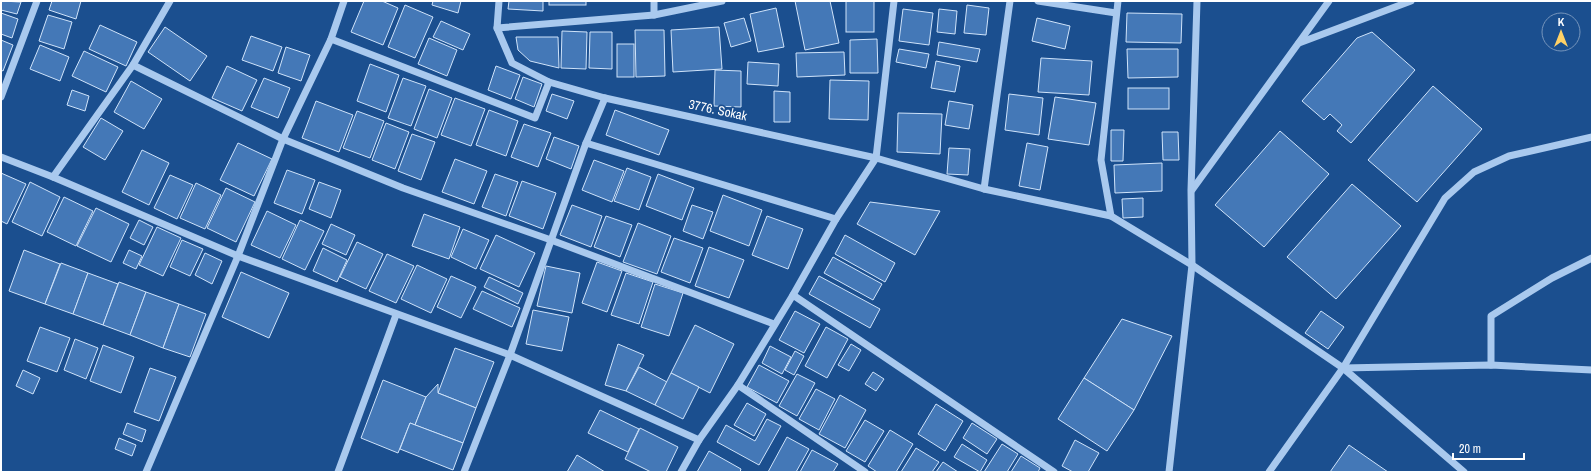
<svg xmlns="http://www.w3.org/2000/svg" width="1593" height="473" font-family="'Archivo Narrow',sans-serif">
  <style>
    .building { fill: #4478b7; stroke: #cfe3fa }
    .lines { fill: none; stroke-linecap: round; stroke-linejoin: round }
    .minor { stroke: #a9c9ee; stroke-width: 7 }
    .labels { text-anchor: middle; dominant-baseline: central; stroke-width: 3.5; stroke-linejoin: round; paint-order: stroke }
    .street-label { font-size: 13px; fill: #fff; stroke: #1b4f8f }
  </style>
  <rect width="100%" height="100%" fill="#1b4f8f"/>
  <!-- building -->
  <g class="building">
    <path d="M1,1L21,2L17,14L1,10Z"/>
    <path d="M52,1H81L76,19L49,10Z"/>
    <path d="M364,1H382L398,8L383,45L351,32Z"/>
    <path d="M433,1H461L458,13L432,5Z"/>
    <path d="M509,1H543V11L508,9Z"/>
    <rect x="549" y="1" width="37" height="4"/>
    <path d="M795,1H830L839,43L805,50Z"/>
    <rect x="846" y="1" width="28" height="31"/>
    <path d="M405,5L433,17L415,58L388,47Z"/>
    <path d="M967,5L989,8L986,35L964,33Z"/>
    <path d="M776,8L784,47L758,52L750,14Z"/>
    <path d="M903,9L933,13L929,45L899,41Z"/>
    <path d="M939,9L957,11L955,34L937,32Z"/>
    <path d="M1,13L18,19L12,38L1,34Z"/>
    <path d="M1127,13L1182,14L1181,43L1126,42Z"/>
    <path d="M48,15L72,22L64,49L39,41Z"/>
    <path d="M744,18L751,41L731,47L724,23Z"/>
    <path d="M1037,18L1070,26L1065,49L1032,41Z"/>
    <path d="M441,21L470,34L463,50L433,37Z"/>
    <path d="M100,25L137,42L126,66L89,49Z"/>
    <path d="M165,27L207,56L190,81L148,52Z"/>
    <path d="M719,27L722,69L673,72L671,30Z"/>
    <path d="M635,30H664L665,76L636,77Z"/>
    <path d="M562,31L587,32L586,69L561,68Z"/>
    <path d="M590,32H612V69L589,68Z"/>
    <path d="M1372,32L1415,70L1351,143L1337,131L1342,125L1330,114L1324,120L1302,101L1357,38Z"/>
    <path d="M251,36L282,47L273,71L242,60Z"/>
    <path d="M516,37H558L559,68L530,61L518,50Z"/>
    <path d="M429,38L457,50L447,76L418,64Z"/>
    <path d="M877,39L878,73H850V40Z"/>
    <path d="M1,40L13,45L3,71L1,70Z"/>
    <path d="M939,42L980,49L977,62L937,55Z"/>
    <rect x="617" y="44" width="17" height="33"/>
    <path d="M40,45L69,57L60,81L30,69Z"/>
    <path d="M286,47L310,55L301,81L278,73Z"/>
    <path d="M899,49L929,54L926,68L896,62Z"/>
    <path d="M1127,49H1178V77L1128,78Z"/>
    <path d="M84,51L118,67L106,92L72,76Z"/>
    <path d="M844,52L845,75L797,77L796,53Z"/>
    <path d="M1041,58L1092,61L1089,95L1038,92Z"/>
    <path d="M936,61L960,66L955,92L931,88Z"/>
    <path d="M748,62L779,64L778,86L747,84Z"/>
    <path d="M370,64L399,75L386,112L357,101Z"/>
    <path d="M227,66L257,80L242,111L212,98Z"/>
    <path d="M496,66L520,75L511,99L488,90Z"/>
    <path d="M715,70L741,71V107L714,106Z"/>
    <path d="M523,77L542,84L534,107L515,99Z"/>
    <path d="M264,78L290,88L278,118L251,107Z"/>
    <path d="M403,78L426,86L411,126L388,118Z"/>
    <path d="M830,80L869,81L868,120L829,119Z"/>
    <path d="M131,81L162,99L144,129L114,112Z"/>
    <path d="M1433,86L1482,129L1417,202L1368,160Z"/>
    <rect x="1128" y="88" width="41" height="21"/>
    <path d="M429,89L452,98L437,138L414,129Z"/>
    <path d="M72,90L89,96L85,111L67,105Z"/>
    <path d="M774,91L790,92V122H774Z"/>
    <path d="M552,94L574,101L567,119L546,111Z"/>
    <path d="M1009,94L1043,98L1039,135L1005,130Z"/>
    <path d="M1055,97L1096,103L1089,145L1048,139Z"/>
    <path d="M455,98L485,109L471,146L441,135Z"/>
    <path d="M316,101L353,115L339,152L302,138Z"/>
    <path d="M949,101L973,105L969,129L945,125Z"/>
    <path d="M489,110L518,121L506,156L476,145Z"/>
    <path d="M615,110L669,130L659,155L606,135Z"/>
    <path d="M357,111L384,121L370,158L343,148Z"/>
    <path d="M898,113L942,114L940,154L897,152Z"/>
    <path d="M101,118L123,131L105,160L83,147Z"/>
    <path d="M386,123L409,132L395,169L372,160Z"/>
    <path d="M524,124L551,133L538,167L511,157Z"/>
    <path d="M1111,130H1124L1123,161H1111Z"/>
    <path d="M1280,131L1329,174L1264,247L1215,205Z"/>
    <path d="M1162,132H1178L1179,160H1163Z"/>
    <path d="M412,134L435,142L421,180L398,171Z"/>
    <path d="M554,137L579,146L571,169L546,159Z"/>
    <path d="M238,143L272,159L254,196L220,180Z"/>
    <path d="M1027,143L1048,147L1040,190L1019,186Z"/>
    <path d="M949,148L970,149L968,175L947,174Z"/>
    <path d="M142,150L169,163L149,205L122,192Z"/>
    <path d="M455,159L487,171L474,204L442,192Z"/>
    <path d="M594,160L624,171L612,202L582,190Z"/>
    <path d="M1162,163V191L1115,193L1114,165Z"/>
    <path d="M627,168L651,177L639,210L614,201Z"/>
    <path d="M287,170L315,180L302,214L274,203Z"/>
    <path d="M1,173L26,184L7,224L1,221Z"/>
    <path d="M495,174L518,182L506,216L482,207Z"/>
    <path d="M658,174L694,188L682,220L646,206Z"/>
    <path d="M170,175L193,185L177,219L154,208Z"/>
    <path d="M522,181L556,193L543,229L509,216Z"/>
    <path d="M30,182L60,197L42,236L12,222Z"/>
    <path d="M319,182L341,190L331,218L309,209Z"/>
    <path d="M196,183L221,195L205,229L180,218Z"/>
    <path d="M1352,184L1401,226L1336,299L1287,257Z"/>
    <path d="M226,188L255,202L236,242L207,228Z"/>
    <path d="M723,195L762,210L749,246L710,231Z"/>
    <path d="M64,197L93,211L76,246L47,232Z"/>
    <path d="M1143,198V217L1123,218L1122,199Z"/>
    <path d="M870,202L940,211L915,255L857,224Z"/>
    <path d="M572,205L602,216L591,247L560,235Z"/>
    <path d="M692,205L713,212L703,239L683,231Z"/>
    <path d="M96,208L129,224L111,262L77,246Z"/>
    <path d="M267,211L296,225L280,258L251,245Z"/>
    <path d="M424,214L460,227L449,259L412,246Z"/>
    <path d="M606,216L632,225L620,257L594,247Z"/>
    <path d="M767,216L803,229L788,269L752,255Z"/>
    <path d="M139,220L153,227L144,245L130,238Z"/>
    <path d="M300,220L324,231L305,270L282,259Z"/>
    <path d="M638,223L671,236L657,274L623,262Z"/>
    <path d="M331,224L355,235L346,255L322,244Z"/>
    <path d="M157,227L181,238L163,276L139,265Z"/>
    <path d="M463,229L489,240L476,269L451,257Z"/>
    <path d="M496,235L535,253L519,287L480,269Z"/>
    <path d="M845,235L895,263L885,282L835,254Z"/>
    <path d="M674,238L703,248L690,283L661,272Z"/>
    <path d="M182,240L203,249L190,276L170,267Z"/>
    <path d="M357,242L383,254L366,289L340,277Z"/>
    <path d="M709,247L744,260L729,298L695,286Z"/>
    <path d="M323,248L347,260L337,282L313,271Z"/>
    <path d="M24,250L60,264L45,304L9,291Z"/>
    <path d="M129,250L142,256L136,269L123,263Z"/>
    <path d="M205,253L222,261L212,284L195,275Z"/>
    <path d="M387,254L414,266L396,303L369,291Z"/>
    <path d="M833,257L882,284L873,300L824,273Z"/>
    <path d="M597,262L622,271L607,312L582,303Z"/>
    <path d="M61,263L88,273L73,314L45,304Z"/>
    <path d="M417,265L447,279L431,313L401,299Z"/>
    <path d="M546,266L580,273L572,313L537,306Z"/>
    <path d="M241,272L289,293L269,338L222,317Z"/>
    <path d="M88,273L118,284L103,325L73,314Z"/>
    <path d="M626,273L653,282L639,324L611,315Z"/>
    <path d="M451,276L476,287L461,318L437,307Z"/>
    <path d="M819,276L880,309L870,328L809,294Z"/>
    <path d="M489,277L523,293L518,304L484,287Z"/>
    <path d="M119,282L146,292L130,335L103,325Z"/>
    <path d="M655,284L683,293L669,336L641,327Z"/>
    <path d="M482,291L520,308L512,327L473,309Z"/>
    <path d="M146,292L179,304L163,348L130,335Z"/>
    <path d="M179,304L206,314L190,357L163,348Z"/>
    <path d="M533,310L569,317L562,351L526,344Z"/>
    <path d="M795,311L820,324L804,353L779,340Z"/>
    <path d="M1321,311L1344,327L1328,349L1305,333Z"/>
    <path d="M1122,319L1172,336L1134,410L1084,378Z"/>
    <path d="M695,325L734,344L710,393L671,373Z"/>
    <path d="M40,327L70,338L57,372L27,361Z"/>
    <path d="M826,327L848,339L827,378L805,366Z"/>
    <path d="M75,339L98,348L86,379L64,370Z"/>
    <path d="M618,344L644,355L626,391L605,385Z"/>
    <path d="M851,344L861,350L849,371L838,365Z"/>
    <path d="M103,345L134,357L121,393L90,381Z"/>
    <path d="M770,346L791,357L782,374L762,363Z"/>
    <path d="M455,348L494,362L476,408L438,393Z"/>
    <path d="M795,351L804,356L794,375L785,370Z"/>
    <path d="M759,365L789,381L777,403L747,387Z"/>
    <path d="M639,367L667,382L655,405L626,391Z"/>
    <path d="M150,368L176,377L159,421L134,412Z"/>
    <path d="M23,370L40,378L33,394L16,386Z"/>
    <path d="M873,372L884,379L876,391L865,384Z"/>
    <path d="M671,373L699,387L683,419L655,405Z"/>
    <path d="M797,374L815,383L797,416L779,406Z"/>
    <path d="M1084,378L1134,410L1107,451L1058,419Z"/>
    <path d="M383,380L426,397L415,425L410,423L398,453L361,438Z"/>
    <path d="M438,384V393L476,408L463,443L415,425L426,397Z"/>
    <path d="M816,389L835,399L819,430L799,419Z"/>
    <path d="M840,395L866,410L845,448L819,434Z"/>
    <path d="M747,403L766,414L754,436L734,425Z"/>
    <path d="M936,404L963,421L945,451L918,434Z"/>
    <path d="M600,410L639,429L628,452L588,433Z"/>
    <path d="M767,419L781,426L759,465L717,442L726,425L755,441Z"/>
    <path d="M865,420L884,431L865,462L846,451Z"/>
    <path d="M127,423L146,430L142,442L123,434Z"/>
    <path d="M410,423L463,443L453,470L400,449Z"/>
    <path d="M972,423L997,439L987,454L963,438Z"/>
    <path d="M640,428L678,447L666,472H651L625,459Z"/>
    <path d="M890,430L913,444L896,472H877L868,466Z"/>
    <path d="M787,437L809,449L796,472H768Z"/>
    <path d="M119,438L136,445L132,456L115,449Z"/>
    <path d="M1075,440L1099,453L1088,472H1073L1062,466Z"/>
    <path d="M962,444L987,460L980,472L954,457Z"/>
    <path d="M1002,444L1018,454L1007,472H984Z"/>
    <path d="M1349,445L1388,472H1330Z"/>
    <path d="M916,448L939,462L932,472H901Z"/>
    <path d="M812,450L838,464L833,472H800Z"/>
    <path d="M709,451L741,469L740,472H697Z"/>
    <path d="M577,455L605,472H567Z"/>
    <path d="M1021,456L1040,468L1038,472H1011Z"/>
    <path d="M943,462L958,472H936Z"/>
  </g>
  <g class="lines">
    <!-- minor -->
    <g class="minor">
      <path d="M499,1L497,28L512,63L549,82L605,98L876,158L984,189"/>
      <path d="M654,1V15"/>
      <path d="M1010,1L984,189L1111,216L1192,265L1343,368L1464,472"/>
      <path d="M1038,1L1116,13"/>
      <path d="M497,28L654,15L722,1"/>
      <path d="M331,39L535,118L549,82"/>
      <path d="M1299,43L1411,1"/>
      <path d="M133,65L283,139L403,188L551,240L774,324"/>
      <path d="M1,97L37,1"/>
      <path d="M586,143L836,219"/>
      <path d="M1,157L53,177L238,256L510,355L699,440"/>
      <path d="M53,177L133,65L170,1"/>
      <path d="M1192,190L1329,1"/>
      <path d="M1111,216L1101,160L1118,1"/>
      <path d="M793,295L1054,472"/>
      <path d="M1491,365V316L1552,278L1592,258"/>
      <path d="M1343,368L1491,365L1592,370"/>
      <path d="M738,385L865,472"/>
      <path d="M146,472L238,256L283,139L331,39L344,1"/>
      <path d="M338,472L396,315"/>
      <path d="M464,472L510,355L586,143L605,98"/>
      <path d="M681,472L699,440L738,385L793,295L836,219L876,158L894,1"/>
      <path d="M1169,472L1192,265L1191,190L1197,1"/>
      <path d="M1269,472L1343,368L1445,198L1474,172L1509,156L1592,137"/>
    </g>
  </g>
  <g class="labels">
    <!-- street labels -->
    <g class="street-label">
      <text transform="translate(718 110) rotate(12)">3776. Sokak</text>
    </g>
  </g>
  <!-- border -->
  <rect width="1593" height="473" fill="none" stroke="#ffffff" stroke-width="4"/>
  <!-- north arrow -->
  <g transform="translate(1561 32)"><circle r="19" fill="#1b4f8f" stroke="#7695bc"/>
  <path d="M0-3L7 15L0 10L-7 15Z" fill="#ffd166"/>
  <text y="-6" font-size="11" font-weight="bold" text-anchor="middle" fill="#ffffff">K</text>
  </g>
  <!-- scale -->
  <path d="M1453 453v6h71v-6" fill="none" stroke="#ffffff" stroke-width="2"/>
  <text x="1459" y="453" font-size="12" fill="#ffffff" stroke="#1b4f8f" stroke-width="3" paint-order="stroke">20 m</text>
</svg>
